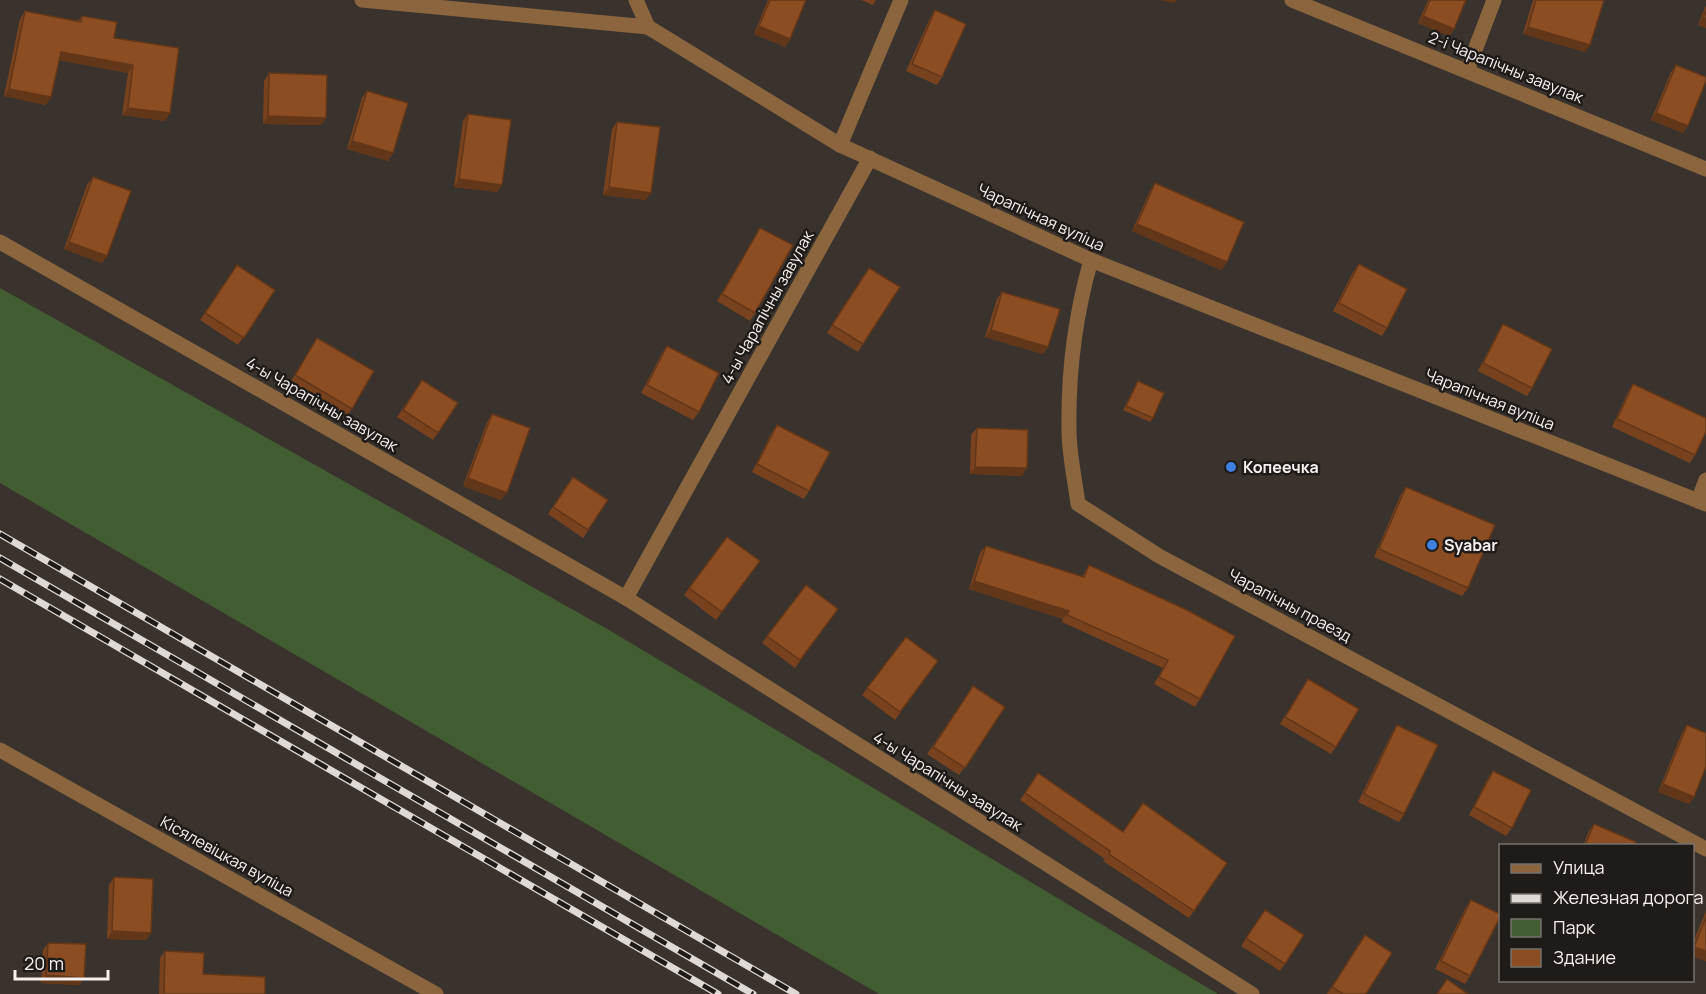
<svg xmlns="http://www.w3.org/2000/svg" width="1706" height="994" font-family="Manrope,sans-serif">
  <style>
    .green { fill: #435d32 }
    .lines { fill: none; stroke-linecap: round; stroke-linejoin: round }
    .minor { stroke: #8a653e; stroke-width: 15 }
    .tertiary { stroke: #8a653e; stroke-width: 15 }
    .rail-casing { stroke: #dfdad6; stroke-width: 7 }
    .rail { stroke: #1e1b19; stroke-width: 4.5; stroke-dasharray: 14; stroke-linecap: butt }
    .wall { fill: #78421e }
    .shaded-wall { fill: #623618 }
    .building { fill: #8c4d23; stroke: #623618; stroke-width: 1.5 }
    .shop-dot { fill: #3f7fe0; stroke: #1e1b19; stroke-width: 2 }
    .labels { text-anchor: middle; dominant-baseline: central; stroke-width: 5; stroke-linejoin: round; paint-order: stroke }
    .street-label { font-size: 16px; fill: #f6f1ee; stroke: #1e1b19 }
    .poi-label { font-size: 16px; font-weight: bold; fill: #f6f1ee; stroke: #1e1b19; text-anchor: start }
  </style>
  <rect width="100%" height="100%" fill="#3a332d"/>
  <!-- green -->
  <path class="green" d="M0,288L609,630L1218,994H879L0,483Z"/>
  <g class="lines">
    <!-- minor -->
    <g class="minor">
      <path d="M362,0L648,27L636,0"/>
      <path d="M1292,0L1706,169"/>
      <path d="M1467,71L1494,0"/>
      <path d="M840,145L901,0"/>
      <path d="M0,242L626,598L1252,994"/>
      <path d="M1091,260C1075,316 1068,372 1069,430C1069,454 1075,480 1078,504L1159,556L1706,849"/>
      <path d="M1698,501L1706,480"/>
      <path d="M626,598L870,158"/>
      <path d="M0,750L436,994"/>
    </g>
    <!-- tertiary -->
    <path class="tertiary" d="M648,27L840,145L1091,260L1706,504"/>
    <defs>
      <g id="rail">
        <path d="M0,534L796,994"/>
        <path d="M0,558L753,994"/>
        <path d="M0,579L718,994"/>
      </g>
    </defs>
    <!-- rail casing -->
    <use href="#rail" class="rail-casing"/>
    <!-- rail -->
    <use href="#rail" class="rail"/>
  </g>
  <!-- wall -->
  <g class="wall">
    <path d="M768,0H806L790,39L785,47L754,34Z"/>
    <path d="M861,0H876L873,5Z"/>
    <path d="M1428,0H1466L1454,29L1449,36L1418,23Z"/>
    <path d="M1533,0H1604L1585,52L1523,34Z"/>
    <path d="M1706,5V28L1698,25Z"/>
    <path d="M935,10L942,77L937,85L906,71L930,18Z"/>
    <path d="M25,11L78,21L82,16L114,38L179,48L165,121L122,115L128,73L59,60L46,105L4,96L20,19Z"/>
    <path d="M1676,65L1683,133L1651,120L1671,72Z"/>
    <path d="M269,73L321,125L263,124L264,81Z"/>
    <path d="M367,91L393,153L388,161L347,149L362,98Z"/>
    <path d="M468,114L497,192L454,187L463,121Z"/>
    <path d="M617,122L646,200L603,195L612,129Z"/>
    <path d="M93,177L107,256L102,263L64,249L87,185Z"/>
    <path d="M1155,183L1227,262L1221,270L1132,231L1150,191Z"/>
    <path d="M760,228L755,313L750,321L717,301Z"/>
    <path d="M1359,264L1387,328L1382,336L1333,311L1353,272Z"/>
    <path d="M237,265L275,290L238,345L200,320Z"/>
    <path d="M864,275L863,344L858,352L827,333Z"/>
    <path d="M1002,292L1048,347L1043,354L985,337L997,299Z"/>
    <path d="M1503,324L1532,388L1527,396L1478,371L1498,332Z"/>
    <path d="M317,338L352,409L347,416L290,383Z"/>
    <path d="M667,346L699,412L693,420L641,393L662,353Z"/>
    <path d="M422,380L458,403L433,440L397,417Z"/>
    <path d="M1138,381L1153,418L1150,422L1123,410Z"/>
    <path d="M1633,384L1695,455L1690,463L1612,427L1628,392Z"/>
    <path d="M492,414L501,500L463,486L487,422Z"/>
    <path d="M777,425L809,491L804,499L752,472L772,432Z"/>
    <path d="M977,428L1022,476L970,474L971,435Z"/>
    <path d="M573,477L608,500L583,538L548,514Z"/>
    <path d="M1406,487L1468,588L1462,596L1374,557L1401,494Z"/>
    <path d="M727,537L760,561L716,620L684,595Z"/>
    <path d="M986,546L1082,577L1089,565L1200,699L1195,707L1154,684L1163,668L1062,622L1063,619L969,589L980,553Z"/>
    <path d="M806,585L838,609L795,668L762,643Z"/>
    <path d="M906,637L938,661L895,720L862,695Z"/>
    <path d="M1308,679L1336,747L1331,754L1280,724Z"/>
    <path d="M973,686L1005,707L959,775L927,754Z"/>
    <path d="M1397,725L1404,814L1399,822L1358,802L1392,733Z"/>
    <path d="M1687,725L1694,797L1689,804L1658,792L1682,733Z"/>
    <path d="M1493,771L1512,828L1506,836L1469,815L1488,778Z"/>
    <path d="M1038,773L1123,831L1227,863L1189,918L1103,861L1105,859L1020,800Z"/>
    <path d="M1594,824L1635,846H1583L1589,831Z"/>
    <path d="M114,877L151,933L146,940L107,939L109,885Z"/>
    <path d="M1471,900L1470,976L1465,984L1435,969L1466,907Z"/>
    <path d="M1265,910L1304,935L1280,971L1241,946Z"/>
    <path d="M1706,911V961L1692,956V945Z"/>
    <path d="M48,943L84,978L79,985L41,983L43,950Z"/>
    <path d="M1359,943L1366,994H1327Z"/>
    <path d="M165,951L203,974L265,994H159L160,958Z"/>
  </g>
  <!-- shaded-wall -->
  <g class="shaded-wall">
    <path d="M1160,0H1177L1174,3Z"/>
    <path d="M1423,16L1454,29L1449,36L1418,23Z"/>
    <path d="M1703,17L1706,19V28L1698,25Z"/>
    <path d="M759,26L790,39L785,47L754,34Z"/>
    <path d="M1528,27L1590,45L1585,52L1523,34Z"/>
    <path d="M61,52L133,65L128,73L56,59Z"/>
    <path d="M9,89L51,97L46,105L4,96Z"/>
    <path d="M128,108L170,113L165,121L122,115Z"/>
    <path d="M1656,113L1688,126L1683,133L1651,120Z"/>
    <path d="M268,116L326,118L321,125L263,124Z"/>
    <path d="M352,141L393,153L388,161L347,149Z"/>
    <path d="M459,179L502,185L497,192L454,187Z"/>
    <path d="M609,187L651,193L646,200L603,195Z"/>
    <path d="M1137,224L1227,262L1221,270L1132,231Z"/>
    <path d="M69,242L107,256L102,263L64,249Z"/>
    <path d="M991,330L1048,347L1043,354L985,337Z"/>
    <path d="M975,467L1027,468L1022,476L970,474Z"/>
    <path d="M468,478L507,493L501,500L463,486Z"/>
    <path d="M974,581L1069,611L1063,619L969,589Z"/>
    <path d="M1663,784L1694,797L1689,804L1658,792Z"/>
    <path d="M112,931L151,933L146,940L107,939Z"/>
    <path d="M1694,947L1706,951V961L1692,956V949Z"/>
    <path d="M46,975L84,978L79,985L41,983Z"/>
  </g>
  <!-- building -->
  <g class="building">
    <path d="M770,0H806L790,39L759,26Z"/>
    <path d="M1430,0H1466L1454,29L1423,16Z"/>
    <path d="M1536,0H1604L1590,45L1528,27Z"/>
    <path d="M935,10L966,24L942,77L912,64Z"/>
    <path d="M1706,10V19L1703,17Z"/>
    <path d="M25,11L81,22L82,16L117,22L114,38L179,48L170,113L128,108L133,65L61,52L51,97L9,89Z"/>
    <path d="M1676,65L1706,77V81L1688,126L1656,113Z"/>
    <path d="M269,73L327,75L326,118L268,116Z"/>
    <path d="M367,91L408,103L393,153L352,141Z"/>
    <path d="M468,114L511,120L502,185L459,179Z"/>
    <path d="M617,122L660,127L651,193L609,187Z"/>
    <path d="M93,177L131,191L107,256L69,242Z"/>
    <path d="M1155,183L1244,222L1227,262L1137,224Z"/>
    <path d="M760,228L793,245L755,313L722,294Z"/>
    <path d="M1359,264L1407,289L1387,328L1339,303Z"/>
    <path d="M237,265L275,290L244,338L205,313Z"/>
    <path d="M869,268L900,287L863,344L832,325Z"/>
    <path d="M1002,292L1060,309L1048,347L991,330Z"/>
    <path d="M1503,324L1552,349L1532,388L1483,363Z"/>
    <path d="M317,338L374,371L352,409L295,375Z"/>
    <path d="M667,346L719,373L699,412L647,385Z"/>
    <path d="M422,380L458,403L438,433L403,410Z"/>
    <path d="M1138,381L1164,393L1153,418L1126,406Z"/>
    <path d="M1633,384L1706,418V432L1695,455L1617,419Z"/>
    <path d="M492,414L530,428L507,493L468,478Z"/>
    <path d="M777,425L830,452L809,491L757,464Z"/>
    <path d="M977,428L1028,430L1027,468L975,467Z"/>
    <path d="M573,477L608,500L588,530L553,507Z"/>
    <path d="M1406,487L1495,525L1468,588L1379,549Z"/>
    <path d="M727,537L760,561L722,612L689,588Z"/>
    <path d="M986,546L1084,577L1089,565L1187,610L1235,636L1200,699L1159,677L1168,660L1067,615L1069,611L974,581Z"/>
    <path d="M806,585L838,609L800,660L767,636Z"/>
    <path d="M906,637L938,661L900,712L867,688Z"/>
    <path d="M1308,679L1359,709L1336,747L1285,717Z"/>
    <path d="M973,686L1005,707L965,768L933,747Z"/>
    <path d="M1397,725L1438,745L1404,814L1364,794Z"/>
    <path d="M1687,725L1706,733V767L1694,797L1663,784Z"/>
    <path d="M1493,771L1531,790L1512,828L1474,807Z"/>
    <path d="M1038,773L1123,832L1143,803L1227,863L1194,911L1109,854L1110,851L1025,793Z"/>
    <path d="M1594,824L1636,842L1635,846H1585Z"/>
    <path d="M114,877L153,879L151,933L112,931Z"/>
    <path d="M1471,900L1500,914V917L1470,976L1441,961Z"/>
    <path d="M1265,910L1304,935L1285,964L1246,938Z"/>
    <path d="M1706,917V951L1694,947Z"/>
    <path d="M1365,935L1392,953L1366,994H1343L1332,987Z"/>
    <path d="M48,943L86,944L84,978L46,975Z"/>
    <path d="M165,951L204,953L203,974L265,977V994H164Z"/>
    <path d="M1447,979L1468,994H1437Z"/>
  </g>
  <!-- markers -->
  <g class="shop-dot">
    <circle cx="1231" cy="467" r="6"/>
    <circle cx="1432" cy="545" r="6"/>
  </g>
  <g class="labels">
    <!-- street labels -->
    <g class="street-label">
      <text transform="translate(1506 67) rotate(22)">2-і Чарапічны завулак</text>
      <text transform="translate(1041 217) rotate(25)">Чарапічная вуліца</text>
      <text transform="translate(767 307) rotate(-61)">4-ы Чарапічны завулак</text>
      <text transform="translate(1490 399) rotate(22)">Чарапічная вуліца</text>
      <text transform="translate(322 404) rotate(30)">4-ы Чарапічны завулак</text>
      <text transform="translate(1290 605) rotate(28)">Чарапічны праезд</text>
      <text transform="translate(948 781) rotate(32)">4-ы Чарапічны завулак</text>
      <text transform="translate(227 856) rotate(29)">Кісялевіцкая вуліца</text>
    </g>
    <!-- poi labels -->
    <g class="poi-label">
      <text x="1243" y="467">Копеечка</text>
      <text x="1444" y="545">Syabar</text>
    </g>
  </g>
  <!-- legend -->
  <rect x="1499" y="844" width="195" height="138" fill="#1e1b19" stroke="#74716e" stroke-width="1.5"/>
  <rect x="1511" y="864" width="30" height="9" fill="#8a653e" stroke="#74716e" stroke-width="1.5"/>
  <text x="1553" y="874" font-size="18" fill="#f6f1ee">Улица</text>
  <rect x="1511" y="894" width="30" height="9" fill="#dfdad6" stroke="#74716e" stroke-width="1.5"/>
  <text x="1553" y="904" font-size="18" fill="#f6f1ee">Железная дорога</text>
  <rect x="1511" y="919" width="30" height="18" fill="#435d32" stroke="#74716e" stroke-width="1.5"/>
  <text x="1553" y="934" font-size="18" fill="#f6f1ee">Парк</text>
  <rect x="1511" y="949" width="30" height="18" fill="#8c4d23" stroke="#74716e" stroke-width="1.5"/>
  <text x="1553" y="964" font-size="18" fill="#f6f1ee">Здание</text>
  <!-- scale -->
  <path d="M15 970v9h93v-9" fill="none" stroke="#f6f1ee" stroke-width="3"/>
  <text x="24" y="970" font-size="18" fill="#f6f1ee" stroke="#1e1b19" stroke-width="4.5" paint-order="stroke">20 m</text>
</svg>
